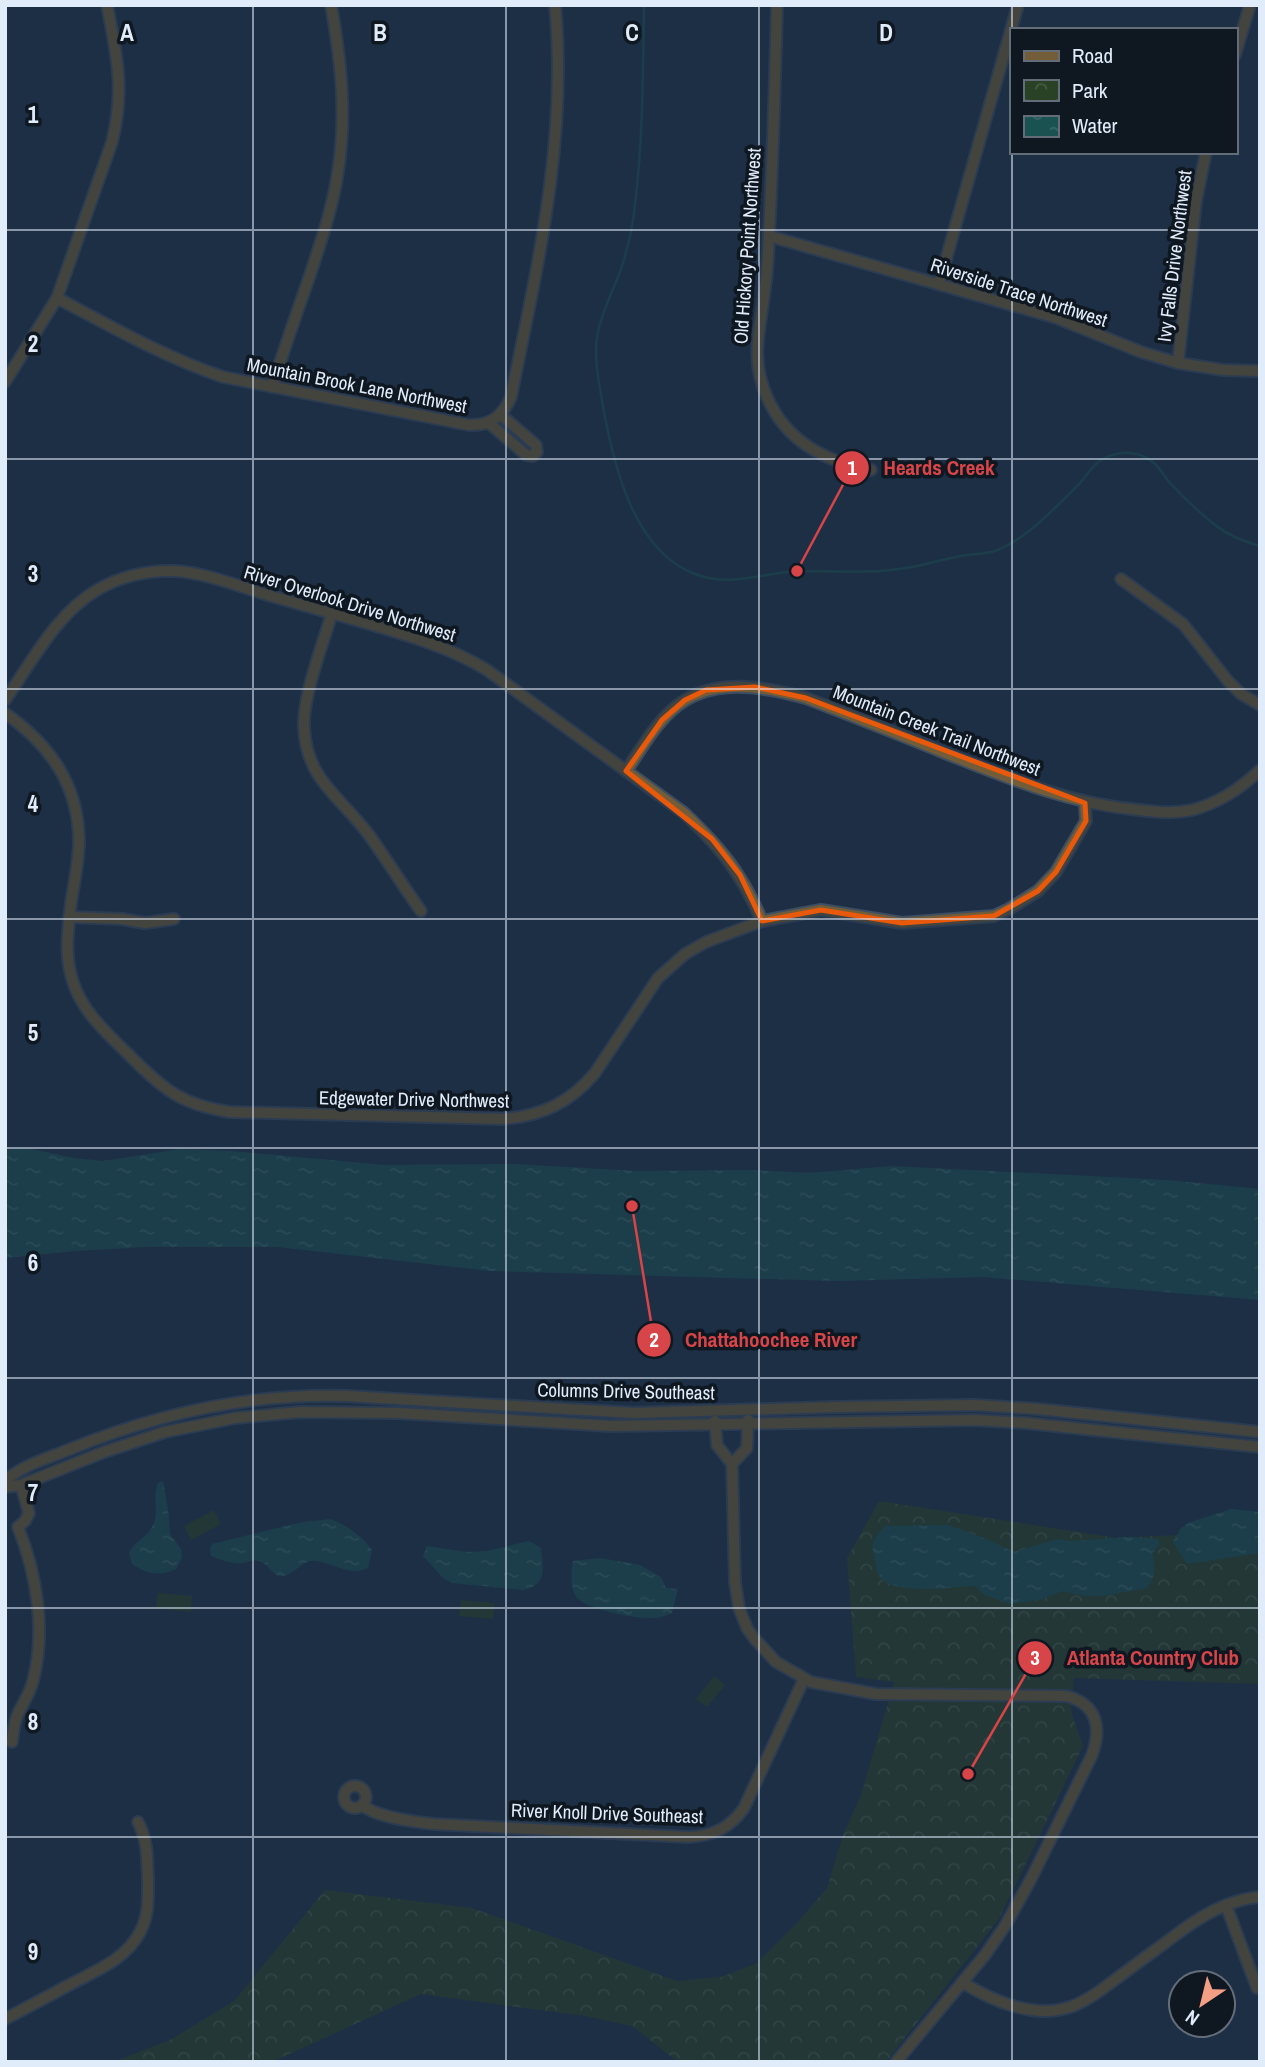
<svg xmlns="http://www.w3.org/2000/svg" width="1265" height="2067" font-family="'Archivo Narrow',sans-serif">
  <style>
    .park { fill: url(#park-crowns) }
    .garden { fill: #294125 }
    .water { fill: url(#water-ripples) }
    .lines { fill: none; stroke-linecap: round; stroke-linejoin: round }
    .stream { stroke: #1a5151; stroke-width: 2.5 }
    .minor-casing { stroke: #3d4d62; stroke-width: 14 }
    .minor { stroke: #735d39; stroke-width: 10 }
    .marked { fill: none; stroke: #e8590c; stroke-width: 5; stroke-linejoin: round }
    .grid { fill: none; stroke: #e1ecfb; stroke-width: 2; stroke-opacity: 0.55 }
    .labels { text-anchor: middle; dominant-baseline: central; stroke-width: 7; stroke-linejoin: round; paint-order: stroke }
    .street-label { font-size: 19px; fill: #e1ecfb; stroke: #0f1721 }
    .grid-label { font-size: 23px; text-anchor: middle; font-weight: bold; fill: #e1ecfb; stroke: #0f1721; stroke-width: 7; stroke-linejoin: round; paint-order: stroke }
    .leader { fill: none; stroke: #d84548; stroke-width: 2.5 }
    .callout-dot { fill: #d84548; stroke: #0f1721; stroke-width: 2.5 }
    .mark-label { font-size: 21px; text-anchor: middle; font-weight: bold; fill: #fff }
    .callout-label { font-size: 21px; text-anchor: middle; font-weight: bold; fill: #d84548; stroke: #0f1721; stroke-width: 7; stroke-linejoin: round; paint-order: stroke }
  </style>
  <defs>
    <pattern id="park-crowns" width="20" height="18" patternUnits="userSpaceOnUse" patternTransform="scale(1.75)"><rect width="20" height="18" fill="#294125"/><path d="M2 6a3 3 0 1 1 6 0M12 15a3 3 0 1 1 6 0" fill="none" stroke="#485d46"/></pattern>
    <pattern id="water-ripples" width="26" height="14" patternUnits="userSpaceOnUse" patternTransform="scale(1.75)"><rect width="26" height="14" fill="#1a5151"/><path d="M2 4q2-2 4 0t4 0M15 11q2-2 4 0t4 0" fill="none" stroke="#3b6a6b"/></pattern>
  </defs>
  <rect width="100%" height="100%" fill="#1e2f45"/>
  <!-- park -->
  <path class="park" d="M879,1501L1117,1538L1260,1531V1684L1074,1678L1071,1712L1083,1746L999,1919L886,2062H678L632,2026L585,2016L421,1994L272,2062H113L170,2040L234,2001L325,1890L472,1908L677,1981L721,1977L757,1963L796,1924L827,1888L843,1835L861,1795L894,1682L856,1677L847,1558Z"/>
  <!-- garden -->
  <g class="garden">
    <path d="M214,1510L221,1524L191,1540L184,1526Z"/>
    <path d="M158,1593L192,1596L191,1612L156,1608Z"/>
    <path d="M461,1600L495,1603L493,1619L459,1616Z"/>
    <path d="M714,1676L725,1685L707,1707L696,1699Z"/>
  </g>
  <!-- water -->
  <g class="water">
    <path d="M5,1149H32L74,1158L103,1161L180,1149L231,1151L385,1165L514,1164L637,1171L750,1170L810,1173L892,1166L1167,1180L1260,1189V1300L983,1277L837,1281L490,1271L278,1247H148L75,1251L5,1258Z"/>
    <path d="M163,1481L169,1516L170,1534L181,1549L182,1557L176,1569C159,1577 147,1574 132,1564L129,1553C134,1541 148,1538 154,1523C159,1510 152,1496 158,1483Z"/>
    <path d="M1231,1509L1260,1512V1553L1187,1564L1173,1542L1181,1528L1188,1523Z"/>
    <path d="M331,1519C349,1527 361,1535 372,1550L368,1568C350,1577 334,1563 316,1561C301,1559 294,1577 281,1576C271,1575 268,1563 259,1561C254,1559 249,1562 243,1563C232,1564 221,1560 211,1556L210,1548L212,1544L302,1522Z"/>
    <path d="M948,1525L982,1537L1014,1552L1057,1539L1072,1541L1129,1537L1158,1539L1160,1544L1152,1553C1156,1567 1156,1576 1147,1588L1103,1596H1086L1062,1591L1044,1599L1010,1604L985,1595L975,1586C955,1587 891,1596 879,1576C877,1572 876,1565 875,1560C870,1543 873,1539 885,1526Z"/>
    <path d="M529,1541L541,1548C543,1568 548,1585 523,1590L452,1583L443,1578L423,1556L427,1546L467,1552L487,1551Z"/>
    <path d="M600,1558L640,1565L661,1577L666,1588L678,1589L672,1613C667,1615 662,1617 656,1618C638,1619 591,1611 577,1598C570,1590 571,1570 573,1561Z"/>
  </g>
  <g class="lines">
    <!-- stream -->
    <path class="stream" d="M644,5C643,72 643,139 635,205C633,226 628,247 622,266C614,290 601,312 597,337C594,360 599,383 603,406C613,463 633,551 695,574C730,588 765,572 800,571C835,571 871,574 906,568C925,565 943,559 961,556C971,554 982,554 992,552C1023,543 1057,506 1080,483C1087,475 1092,466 1101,460C1109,455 1121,452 1131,453C1139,454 1147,457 1154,463C1160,468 1164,476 1169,482C1183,497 1199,512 1215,525C1229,536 1243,541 1260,546"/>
    <defs>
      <g id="minor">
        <path d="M777,5C775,82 773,158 769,234C768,252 768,270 765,287C761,328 749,357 767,397C786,441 826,462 871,470"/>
        <path d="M1235,55L1250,5"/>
        <path d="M769,236L1057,318L1141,352L1178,363L1223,370L1260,371"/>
        <path d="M939,284L1018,5"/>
        <path d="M57,298C112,327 164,357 223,377L469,425C490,426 503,416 511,397C537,268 568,138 555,5"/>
        <path d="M1178,363L1196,201L1206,152"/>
        <path d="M5,382L57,298L112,142C125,90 117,56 107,5"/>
        <path d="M272,387C284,350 297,312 310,275C321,241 333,207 338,171C347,115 341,61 331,5"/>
        <path d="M489,423L526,455L533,456L537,452L536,445L501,415"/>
        <path d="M1121,579L1183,624L1228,681L1241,694L1260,705"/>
        <path d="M332,613C323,644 302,698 304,728C307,781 341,797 369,835C387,860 403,886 421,911"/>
        <path d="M5,700C32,662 56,614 97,590C119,577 147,570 173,571C204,572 241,587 271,596C305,606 339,615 373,625C413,637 451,648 487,670L684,813C721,848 742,874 762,921"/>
        <path d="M5,713C50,745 78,784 79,840C79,861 74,883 71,903C68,931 64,955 73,982C83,1013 108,1034 131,1057C164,1090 182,1105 230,1112L503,1119C541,1116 570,1103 595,1073L658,978L685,954L706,942L762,921L821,910L902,923L994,916L1009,909L1038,891L1056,872L1086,821L1085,803"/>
        <path d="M626,771C640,751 653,727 672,710C709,676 762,686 806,698C852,716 899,734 945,753C1008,778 1070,804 1139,810C1156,812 1174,814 1192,810C1219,803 1240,789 1260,770"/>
        <path d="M69,917L122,919L145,923L174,919"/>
        <path d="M715,1421L717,1445L732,1464L735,1582L739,1608L747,1628L754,1638L776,1662L811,1682L876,1694L1066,1696C1097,1704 1102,1727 1092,1755L1031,1879L1005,1926L985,1955L896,2062"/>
        <path d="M732,1464L747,1448L748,1420"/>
        <path d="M5,1481C23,1465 46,1459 68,1450C156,1414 251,1393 347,1396L634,1413L835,1407L975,1405L1038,1409L1260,1432"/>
        <path d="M5,1487L21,1485L104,1452L165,1432L235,1418L300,1412L399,1413L611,1426L975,1420L1026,1423L1260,1447"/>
        <path d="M18,1527L25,1521L29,1513L21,1485"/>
        <path d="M12,1742C13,1733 14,1724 17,1716C22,1704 30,1694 33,1681C46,1631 37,1575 18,1527"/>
        <circle cx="355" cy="1797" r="11"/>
        <path d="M362,1805C378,1818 415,1822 434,1824L688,1837C713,1836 730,1828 744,1808L804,1679"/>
        <path d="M1226,1905L1257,1988"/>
        <path d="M962,1982C992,2001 1034,2019 1070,2007C1088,2001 1105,1987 1120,1976C1140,1961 1161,1946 1181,1931C1204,1914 1231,1899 1260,1897"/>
        <path d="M5,2019C26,2008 47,1997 67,1986C93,1972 126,1960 140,1932C149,1916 148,1898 148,1880C147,1858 148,1841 138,1822"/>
      </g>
    </defs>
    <!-- minor casing -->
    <use href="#minor" class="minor-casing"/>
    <!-- minor -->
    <use href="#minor" class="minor"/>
  </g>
  <!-- marked area -->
  <path d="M0 0H1265V2067H0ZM755,687L806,698L1085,803L1086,821L1056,872L1038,891L994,916L902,923L821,910L762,921L740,875L712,839L626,771L662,720L685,700L706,690Z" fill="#1e2f45" fill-opacity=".55" fill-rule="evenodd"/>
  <path class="marked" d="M755,687L806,698L1085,803L1086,821L1056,872L1038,891L994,916L902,923L821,910L762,921L740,875L712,839L626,771L662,720L685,700L706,690Z"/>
  <!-- grid -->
  <path class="grid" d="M253,5V2062M506,5V2062M759,5V2062M1012,5V30M1012,152V2062M5,230H1260M5,459H1260M5,689H1260M5,919H1260M5,1148H1260M5,1378H1260M5,1608H1260M5,1837H1260"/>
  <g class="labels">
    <!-- street labels -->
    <g class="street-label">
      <text transform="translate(747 246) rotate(-86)">Old Hickory Point Northwest</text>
      <text transform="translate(1174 256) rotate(-83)">Ivy Falls Drive Northwest</text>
      <text transform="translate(1019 292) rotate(18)">Riverside Trace Northwest</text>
      <text transform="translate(357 385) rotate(11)">Mountain Brook Lane Northwest</text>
      <text transform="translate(350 603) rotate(17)">River Overlook Drive Northwest</text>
      <text transform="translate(937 730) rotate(21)">Mountain Creek Trail Northwest</text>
      <text transform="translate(414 1099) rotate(1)">Edgewater Drive Northwest</text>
      <text transform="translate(626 1391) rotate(1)">Columns Drive Southeast</text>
      <text transform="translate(607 1813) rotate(2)">River Knoll Drive Southeast</text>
    </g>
  </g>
  <g class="grid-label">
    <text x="127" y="41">A</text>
    <text x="380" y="41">B</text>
    <text x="632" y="41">C</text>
    <text x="886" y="41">D</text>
    <text x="33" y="123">1</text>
    <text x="33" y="352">2</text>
    <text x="33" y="582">3</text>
    <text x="33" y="812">4</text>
    <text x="33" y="1041">5</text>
    <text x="33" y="1271">6</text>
    <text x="33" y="1501">7</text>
    <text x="33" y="1730">8</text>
    <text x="33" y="1960">9</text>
  </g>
  <!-- callouts -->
  <path class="leader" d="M797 571L852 468M632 1206L654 1340M968 1774L1035 1658"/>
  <g class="callout-dot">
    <circle cx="797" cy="571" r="7"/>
    <circle cx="632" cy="1206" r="7"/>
    <circle cx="968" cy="1774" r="7"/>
    <circle cx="852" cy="468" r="18"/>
    <circle cx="654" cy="1340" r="18"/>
    <circle cx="1035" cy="1658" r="18"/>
  </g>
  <g class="mark-label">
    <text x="852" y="475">1</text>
    <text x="654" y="1347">2</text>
    <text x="1035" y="1665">3</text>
  </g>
  <g class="callout-label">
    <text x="939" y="475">Heards Creek</text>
    <text x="771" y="1347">Chattahoochee River</text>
    <text x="1153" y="1665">Atlanta Country Club</text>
  </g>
  <!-- border -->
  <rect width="1265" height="2067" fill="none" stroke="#e1ecfb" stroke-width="14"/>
  <!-- legend -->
  <rect x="1010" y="28" width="228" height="126" fill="#0f1721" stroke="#636c78" stroke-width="2"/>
  <rect x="1024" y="51" width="35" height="10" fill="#735d39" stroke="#636c78" stroke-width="2"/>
  <text x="1072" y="63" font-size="21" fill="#e1ecfb">Road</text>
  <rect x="1024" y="80" width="35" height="21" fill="url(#park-crowns)" stroke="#636c78" stroke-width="2"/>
  <text x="1072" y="98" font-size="21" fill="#e1ecfb">Park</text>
  <rect x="1024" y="116" width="35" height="21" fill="url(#water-ripples)" stroke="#636c78" stroke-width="2"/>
  <text x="1072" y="133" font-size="21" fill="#e1ecfb">Water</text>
  <!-- north arrow -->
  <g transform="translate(1202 2004) rotate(215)"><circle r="33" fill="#0f1721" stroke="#636c78" stroke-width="2"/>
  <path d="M0-5L12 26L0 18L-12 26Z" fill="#f39f84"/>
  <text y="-10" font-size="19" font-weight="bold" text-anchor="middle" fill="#e1ecfb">N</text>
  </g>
</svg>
